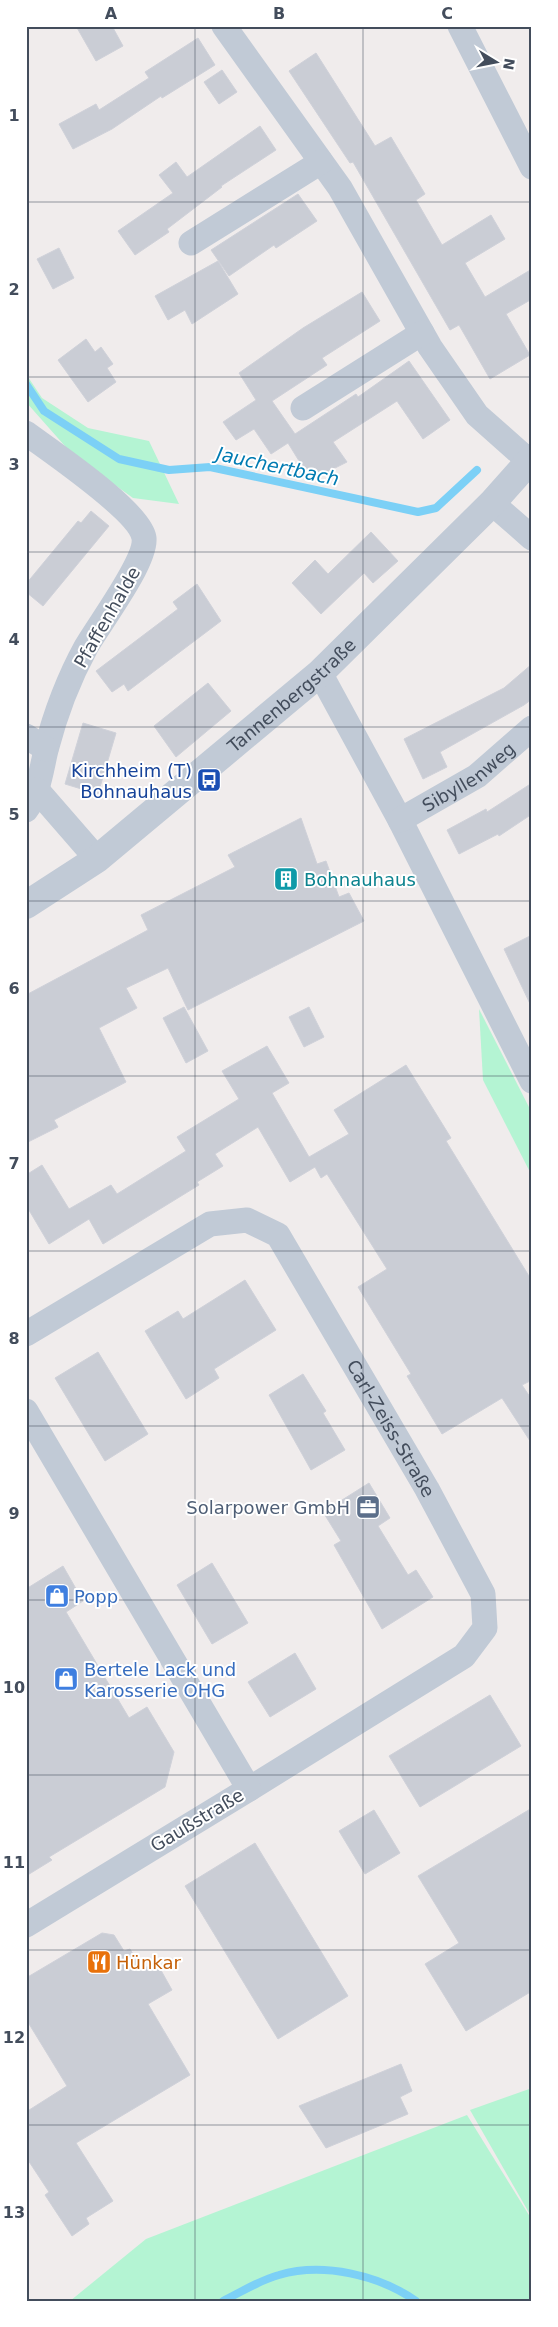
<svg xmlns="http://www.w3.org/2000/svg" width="558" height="2327" font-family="'DejaVu Sans',sans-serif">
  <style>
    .green { fill: #b4f4d3 }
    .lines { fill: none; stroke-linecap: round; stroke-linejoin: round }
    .stream { stroke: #7cd0f6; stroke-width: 8 }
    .building { fill: #cacdd5; stroke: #cfd1d9 }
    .minor { stroke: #c1cad6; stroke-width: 25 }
    .tertiary { stroke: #c1cad6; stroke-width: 28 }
    .grid { fill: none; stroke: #434d5c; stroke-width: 1; stroke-opacity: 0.55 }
    .labels { text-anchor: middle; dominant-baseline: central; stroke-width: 4; stroke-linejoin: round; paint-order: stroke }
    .street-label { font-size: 18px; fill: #434d5c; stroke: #fff }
    .transit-label { font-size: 18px; fill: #164399; stroke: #fff; text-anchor: end }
    .culture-label { font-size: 18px; fill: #0d838f; stroke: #fff; text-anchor: start }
    .service-label { font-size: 18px; fill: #4e5e75; stroke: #fff; text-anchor: end }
    .shop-label { font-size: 18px; fill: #366cbe; stroke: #fff; text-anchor: start }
    .food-label { font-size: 18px; fill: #c56008; stroke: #fff; text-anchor: start }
    .water-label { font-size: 19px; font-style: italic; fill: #007bb2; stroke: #fff }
    .neatline { fill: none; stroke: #434d5c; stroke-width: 2 }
    .grid-label { font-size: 16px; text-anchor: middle; font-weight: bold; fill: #434d5c }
  </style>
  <rect width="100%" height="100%" fill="#f0ecec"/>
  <!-- green -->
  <g class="green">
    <path d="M26,374L42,398L88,428L149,441L179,504L133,498L72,454L26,402Z"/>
    <path d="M479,1009L532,1113V1176L483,1080Z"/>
    <path d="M532,2088V2218L470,2110Z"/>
    <path d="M467,2115L532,2220V2301H70L146,2239Z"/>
  </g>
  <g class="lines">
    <!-- stream -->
    <g class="stream">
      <path d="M26,384L44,411L119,459L169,470L210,467L418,512L436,508L477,470"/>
      <path d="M223,2301C241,2292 260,2280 279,2275C323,2262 379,2275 416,2301"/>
    </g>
  </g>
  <!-- building -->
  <g class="building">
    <path d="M76,26H112L123,46L96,61Z"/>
    <path d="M198,38L215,65L162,98L161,96L112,129L73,149L59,124L96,104L99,110L149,78L145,72Z"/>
    <path d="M316,53L375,146L391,137L425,194L416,200L442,245L491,215L505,239L465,263L485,297L532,269V299L506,314L530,355L490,379L459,325L450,330L353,162L350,163L289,71Z"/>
    <path d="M222,70L237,92L219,104L204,82Z"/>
    <path d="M260,126L276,150L221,186L222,187L167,229L169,232L135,255L118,231L173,193L159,175L176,162L187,177Z"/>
    <path d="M298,194L317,221L276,248L274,245L229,276L211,250Z"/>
    <path d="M59,248L74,278L53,289L37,259Z"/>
    <path d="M218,261L238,294L192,324L185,310L168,320L155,296Z"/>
    <path d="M362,292L380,321L322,358L327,365L272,401L295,434L356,394L358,397L409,361L450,420L423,439L397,401L333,442L347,462L325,473L304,469L288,443L271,454L254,429L236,440L223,422L256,400L239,373L303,328Z"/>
    <path d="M86,339L95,352L101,347L113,364L107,368L116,382L88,402L58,360Z"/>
    <path d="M91,511L109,526L43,606L26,592V584L78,521L81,523Z"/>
    <path d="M371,532L398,561L373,583L364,573L321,614L292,583L315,560L328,574Z"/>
    <path d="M197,584L221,621L128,691L124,684L112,692L96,671L178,609L173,602Z"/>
    <path d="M532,664V699L524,705L440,752L447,767L423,779L404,739L504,688Z"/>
    <path d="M208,683L231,711L176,757L154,726Z"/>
    <path d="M83,723L116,733L98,794L65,784Z"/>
    <path d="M532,783V814L499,836L498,834L459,854L447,830L486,809L487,812Z"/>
    <path d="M301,818L317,864L326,861L339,897L349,893L364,921L188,1010L168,968L126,988L137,1008L99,1028L126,1082L54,1120L58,1127L26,1143V995L148,930L141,915L235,867L228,855Z"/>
    <path d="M532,935V1008L504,949Z"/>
    <path d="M184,1007L208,1051L186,1063L163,1018Z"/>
    <path d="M309,1007L324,1037L304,1047L289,1017Z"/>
    <path d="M267,1046L289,1083L272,1093L309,1157L349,1134L334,1110L406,1065L451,1138L446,1141L532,1281V1380L522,1385L532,1400V1444L502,1398L442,1434L407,1376L411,1374L358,1287L387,1269L327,1174L321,1178L315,1167L290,1182L258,1127L215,1154L223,1166L197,1182L199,1185L103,1244L89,1219L49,1244L26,1205V1175L42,1165L69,1209L111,1185L117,1194L186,1151L177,1137L239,1099L222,1071Z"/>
    <path d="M245,1280L276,1330L214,1369L219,1378L186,1399L145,1331L178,1311L183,1319Z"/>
    <path d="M98,1352L148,1434L105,1461L55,1378Z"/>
    <path d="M303,1374L326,1411L323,1413L345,1450L311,1470L269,1395Z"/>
    <path d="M369,1483L390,1518L378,1526L408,1575L416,1570L433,1597L382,1629L334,1545L341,1541L323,1512Z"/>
    <path d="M212,1563L248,1623L212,1644L177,1585Z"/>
    <path d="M63,1566L83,1601L66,1612L129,1718L147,1707L174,1752L165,1787L49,1857L52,1860L26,1876V1589Z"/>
    <path d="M295,1653L316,1689L270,1717L248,1682Z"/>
    <path d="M490,1695L521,1746L420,1807L389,1756Z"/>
    <path d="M532,1808V1991L466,2031L425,1964L459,1943L418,1876Z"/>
    <path d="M374,1810L400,1853L365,1874L339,1831Z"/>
    <path d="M255,1843L348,1996L278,2039L185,1886Z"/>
    <path d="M102,1933L114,1935L124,1951L130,1949L141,1968L158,1965L172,1990L148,2004L190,2075L76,2143L113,2201L86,2218L89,2224L72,2236L45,2195L49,2192L26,2157V2112L67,2086L26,2019V1978Z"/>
    <path d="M401,2064L412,2091L400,2097L408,2114L326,2148L299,2106Z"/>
  </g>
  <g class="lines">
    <!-- minor -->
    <g class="minor">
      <path d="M224,26L340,188L430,347L477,415L529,461"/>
      <path d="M460,26L532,167"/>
      <path d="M191,243L321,162"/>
      <path d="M303,408L422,333"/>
      <path d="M26,433C50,451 140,511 144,538C147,561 99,624 86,647C69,678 55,715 46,750C41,771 39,792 26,810"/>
      <path d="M492,503L532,538"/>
      <path d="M320,673L400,820L532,1081"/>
      <path d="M26,736L46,749"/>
      <path d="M37,790L97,859"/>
      <path id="s1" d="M400,820L477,776L532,728"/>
      <path id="s2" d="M26,1334L210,1224L247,1220L278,1235L427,1489L483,1594L485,1628L464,1656L249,1789"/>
      <path d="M26,1411L249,1789L26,1925"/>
    </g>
    <!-- tertiary -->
    <path class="tertiary" id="s3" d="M26,905L97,859L320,673L492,503L532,458"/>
  </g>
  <!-- grid -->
  <path class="grid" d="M195,26V2301M363,26V2301M26,202H532M26,377H532M26,552H532M26,727H532M26,901H532M26,1076H532M26,1251H532M26,1426H532M26,1600H532M26,1775H532M26,1950H532M26,2125H532"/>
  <!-- icons -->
  <defs>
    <symbol id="bus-square" viewBox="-11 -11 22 22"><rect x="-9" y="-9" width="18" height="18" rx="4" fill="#1a4fb4" stroke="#fff"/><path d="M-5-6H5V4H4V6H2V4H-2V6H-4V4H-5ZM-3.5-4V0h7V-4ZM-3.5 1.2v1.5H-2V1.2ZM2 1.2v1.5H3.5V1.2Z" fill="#fff"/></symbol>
    <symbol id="building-square" viewBox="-11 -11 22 22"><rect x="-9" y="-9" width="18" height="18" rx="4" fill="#0f9aa8" stroke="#fff"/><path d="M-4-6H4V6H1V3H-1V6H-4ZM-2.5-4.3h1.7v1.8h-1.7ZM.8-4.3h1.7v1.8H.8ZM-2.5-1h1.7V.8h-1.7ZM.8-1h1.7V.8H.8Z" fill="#fff"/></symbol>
    <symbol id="office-square" viewBox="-11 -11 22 22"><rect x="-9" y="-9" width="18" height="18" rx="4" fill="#5c6f8a" stroke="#fff"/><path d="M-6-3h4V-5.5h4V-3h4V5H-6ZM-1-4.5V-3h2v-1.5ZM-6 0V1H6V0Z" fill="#fff"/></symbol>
    <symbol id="shop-square" viewBox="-11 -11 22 22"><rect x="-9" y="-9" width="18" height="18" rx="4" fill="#3f7fe0" stroke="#fff"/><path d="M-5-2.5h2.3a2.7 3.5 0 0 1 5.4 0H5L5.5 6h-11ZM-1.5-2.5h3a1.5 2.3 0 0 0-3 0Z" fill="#fff"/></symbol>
    <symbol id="restaurant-square" viewBox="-11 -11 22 22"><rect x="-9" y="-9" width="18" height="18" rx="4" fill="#e8710a" stroke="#fff"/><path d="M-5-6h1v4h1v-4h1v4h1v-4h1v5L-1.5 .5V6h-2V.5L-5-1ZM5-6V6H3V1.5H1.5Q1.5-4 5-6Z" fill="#fff"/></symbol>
  </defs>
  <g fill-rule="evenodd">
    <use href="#bus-square" x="195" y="766" width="28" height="28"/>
    <use href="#building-square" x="272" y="865" width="28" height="28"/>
    <use href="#office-square" x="354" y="1493" width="28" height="28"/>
    <use href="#shop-square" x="43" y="1582" width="28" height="28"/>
    <use href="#shop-square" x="52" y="1665" width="28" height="28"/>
    <use href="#restaurant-square" x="85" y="1948" width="28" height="28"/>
  </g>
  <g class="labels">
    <!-- street labels -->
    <g class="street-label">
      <text transform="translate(107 617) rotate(-60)">Pfaffenhalde</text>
      <text stroke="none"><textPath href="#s3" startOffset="339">Tannenbergstraße</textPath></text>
      <text stroke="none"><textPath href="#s1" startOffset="81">Sibyllenweg</textPath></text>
      <text stroke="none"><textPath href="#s2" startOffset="510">Carl-Zeiss-Straße</textPath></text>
      <text transform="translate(197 1820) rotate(-31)">Gaußstraße</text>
    </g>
    <!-- transit labels -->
    <g class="transit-label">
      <text x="192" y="770">Kirchheim (T)<tspan x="192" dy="21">Bohnauhaus</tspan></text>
    </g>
    <!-- culture labels -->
    <g class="culture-label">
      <text x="304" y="879">Bohnauhaus</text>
    </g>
    <!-- service labels -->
    <g class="service-label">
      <text x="350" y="1507">Solarpower GmbH</text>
    </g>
    <!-- shop labels -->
    <g class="shop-label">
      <text x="74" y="1596">Popp</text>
      <text x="84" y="1669">Bertele Lack und<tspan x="84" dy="21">Karosserie OHG</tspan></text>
    </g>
    <!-- food labels -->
    <g class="food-label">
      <text x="116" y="1962">Hünkar</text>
    </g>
    <!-- water labels -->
    <g class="water-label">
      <text transform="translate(278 466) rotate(12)">Jauchertbach</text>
    </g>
  </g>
  <!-- border -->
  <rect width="558" height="2327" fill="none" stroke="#ffffff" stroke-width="55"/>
  <!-- north arrow -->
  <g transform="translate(496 62) rotate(100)" stroke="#ffffff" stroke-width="4" paint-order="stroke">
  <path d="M0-4L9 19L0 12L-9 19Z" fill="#434d5c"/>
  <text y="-8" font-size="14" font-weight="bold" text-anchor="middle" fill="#434d5c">N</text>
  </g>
  <rect x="28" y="28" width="502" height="2272" class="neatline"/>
  <g class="grid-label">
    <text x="111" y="19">A</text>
    <text x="279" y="19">B</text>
    <text x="447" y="19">C</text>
    <text x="14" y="121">1</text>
    <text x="14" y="295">2</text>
    <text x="14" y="470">3</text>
    <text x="14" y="645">4</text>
    <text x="14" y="820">5</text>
    <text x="14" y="994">6</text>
    <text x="14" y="1169">7</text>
    <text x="14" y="1344">8</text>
    <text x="14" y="1519">9</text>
    <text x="14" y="1693">10</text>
    <text x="14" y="1868">11</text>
    <text x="14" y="2043">12</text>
    <text x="14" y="2218">13</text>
  </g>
</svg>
